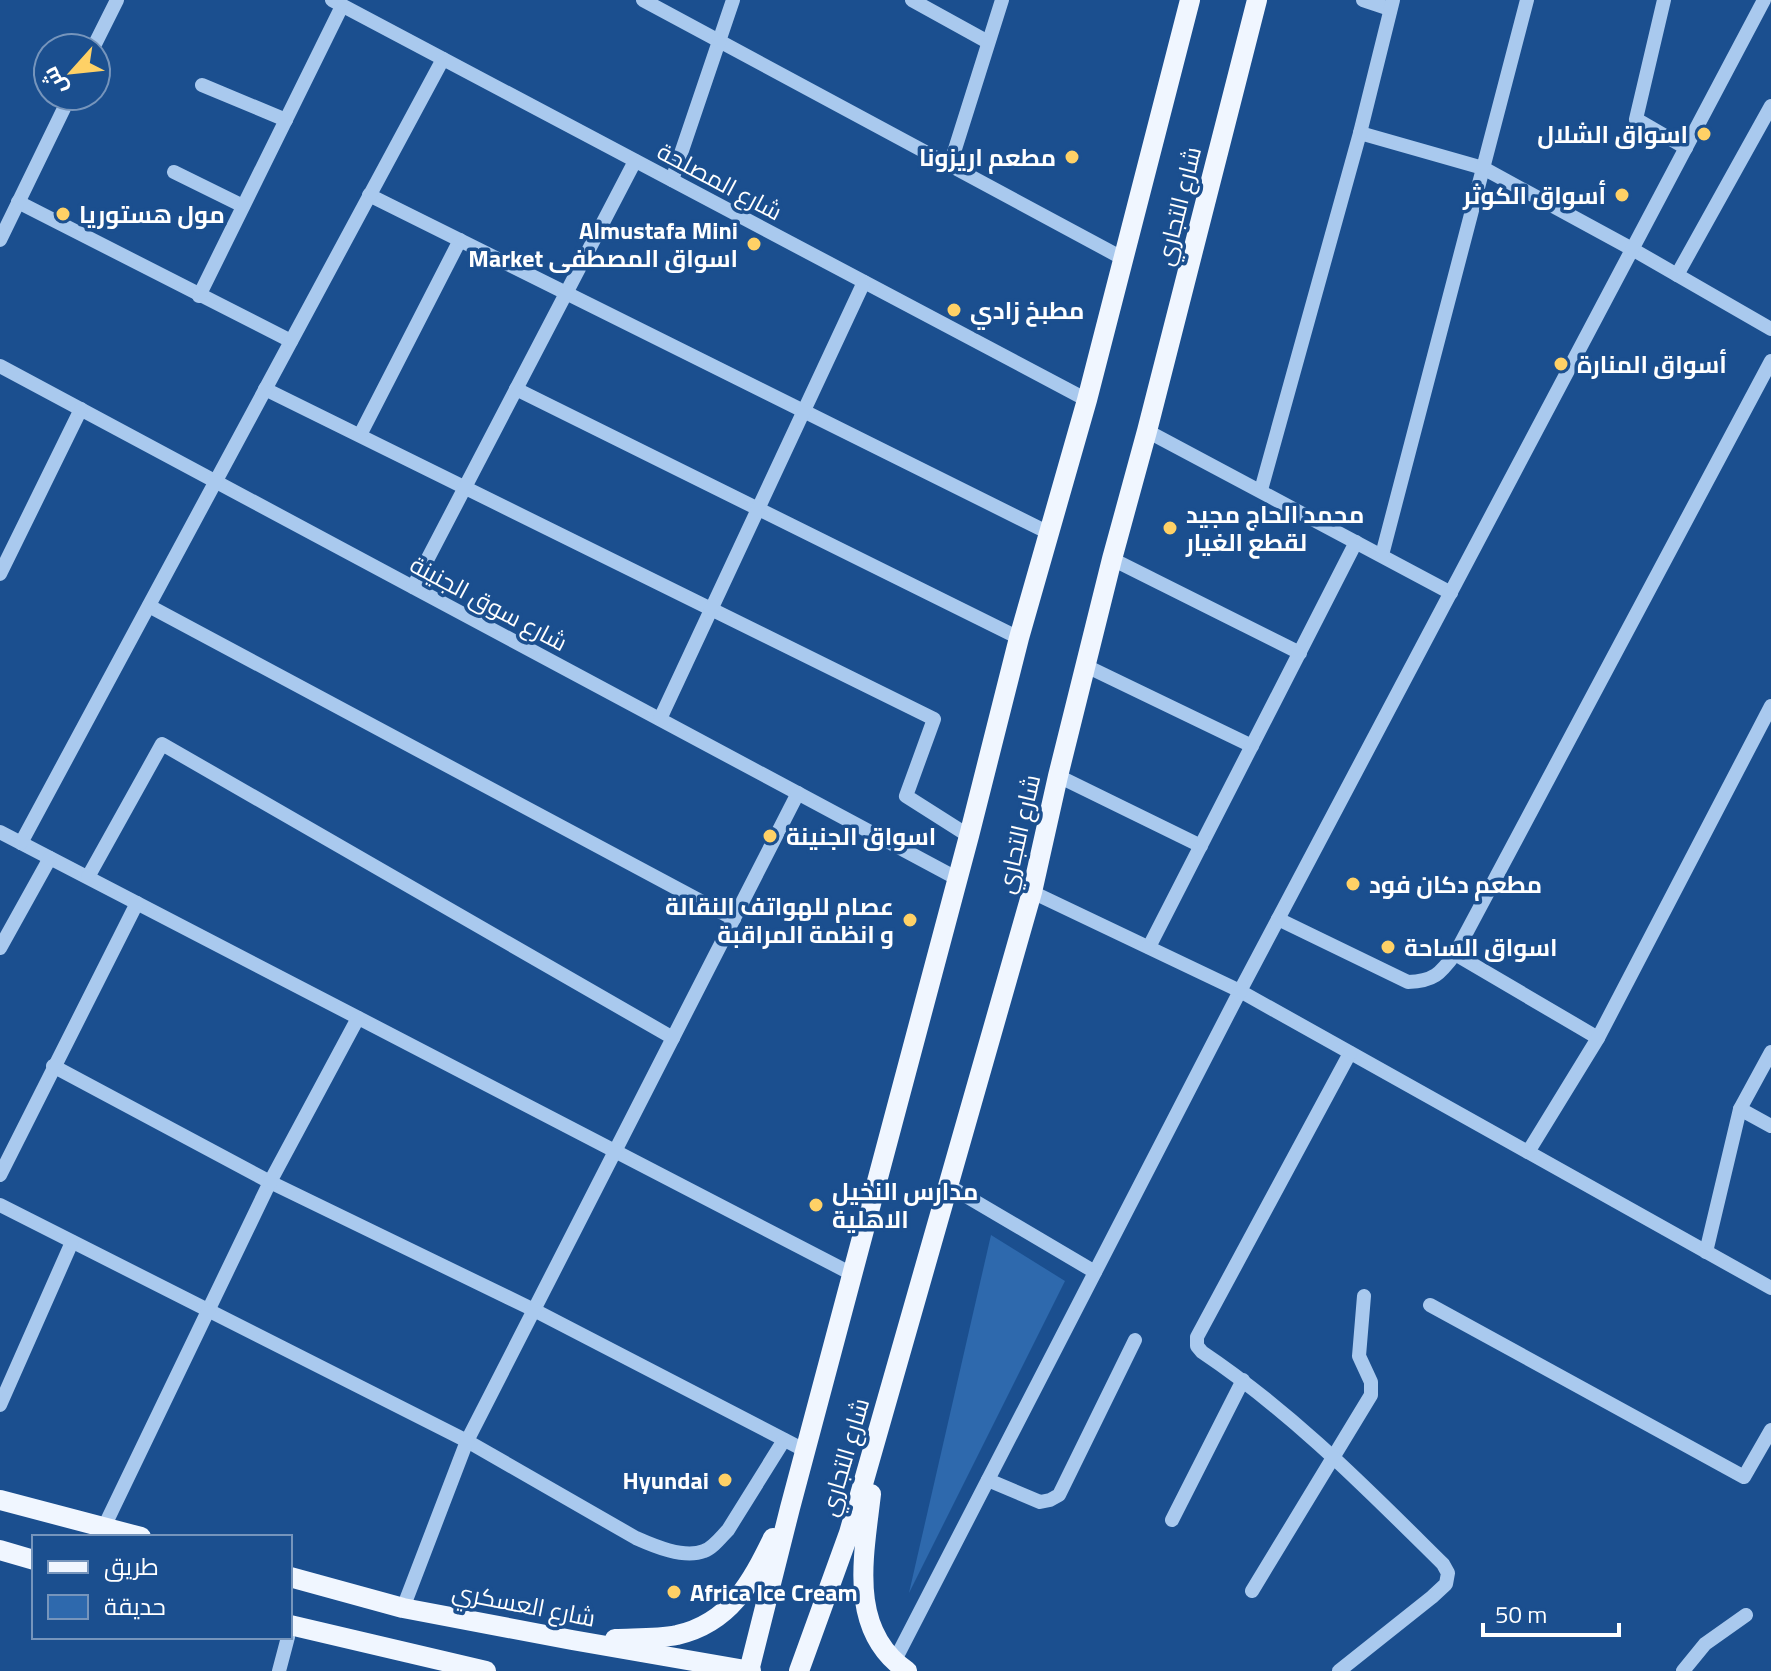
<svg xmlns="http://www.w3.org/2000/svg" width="1771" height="1671" font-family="'Titillium Web',Cairo,sans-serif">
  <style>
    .green { fill: #2e69ad }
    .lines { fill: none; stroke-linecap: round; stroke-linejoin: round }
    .minor { stroke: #a9c9ee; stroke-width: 14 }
    .major { stroke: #f0f6ff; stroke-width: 20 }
    .poi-dot { fill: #ffd166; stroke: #1b4f8f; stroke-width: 3 }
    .labels { text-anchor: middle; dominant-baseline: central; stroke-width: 7; stroke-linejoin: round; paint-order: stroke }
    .poi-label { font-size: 24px; font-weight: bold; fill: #fff; stroke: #1b4f8f; text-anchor: start }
    .street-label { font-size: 24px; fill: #fff; stroke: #1b4f8f }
  </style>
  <rect width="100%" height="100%" fill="#1b4f8f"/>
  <!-- green -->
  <path class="green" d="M991,1235L1065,1281L909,1593Z"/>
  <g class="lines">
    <!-- minor -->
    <g class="minor">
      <path d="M332,0L1087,400"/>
      <path d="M643,0L1124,259"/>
      <path d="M912,0L988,42"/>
      <path d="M1363,0L1390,9"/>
      <path d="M1664,0L1636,119L1686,148"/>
      <path d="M93,48L117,0"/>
      <path d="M202,85L286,120"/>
      <path d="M1360,133L1483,168L1632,249L1771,329"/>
      <path d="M950,165L1002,0"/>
      <path d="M174,172L243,206"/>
      <path d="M672,180L733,0"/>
      <path d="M369,195L1049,533"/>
      <path d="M18,202L291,341"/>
      <path d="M0,240L70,96"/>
      <path d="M1677,275L1771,106"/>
      <path d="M199,296L342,6"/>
      <path d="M0,366L958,879"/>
      <path d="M265,389L934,719L906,796L969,836"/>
      <path d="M516,389L1019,638"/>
      <path d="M1147,431L1451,593"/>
      <path d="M360,435L460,240"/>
      <path d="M1261,490L1360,133L1393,0"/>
      <path d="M1382,555L1527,0"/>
      <path d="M1112,559L1300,653"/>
      <path d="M0,574L81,409"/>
      <path d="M413,587L635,161"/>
      <path d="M149,606L734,919"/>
      <path d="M1086,666L1252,746"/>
      <path d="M660,719L864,282"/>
      <path d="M1058,776L1201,846"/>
      <path d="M0,832L852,1274"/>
      <path d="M21,843L443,59"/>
      <path d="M88,877L162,744L673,1038"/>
      <path d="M1032,892L1240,991L1771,1288"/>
      <path d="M1278,919L1408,982C1434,981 1440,974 1455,954L1771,361"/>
      <path d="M1149,947L1356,542"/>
      <path d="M0,948L50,858"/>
      <path d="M1455,954L1598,1038"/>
      <path d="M53,1066L270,1182L534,1310L806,1451"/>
      <path d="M1740,1109L1771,1126"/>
      <path d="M1528,1152L1598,1038L1771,706"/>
      <path d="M0,1175L137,903"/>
      <path d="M949,1186L1095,1272"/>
      <path d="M0,1205L467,1441L636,1538C654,1546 684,1559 704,1551C713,1548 721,1537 728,1530L784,1440"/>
      <path d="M1706,1252L1740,1109L1771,1052"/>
      <path d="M1430,1305L1744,1477L1771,1430"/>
      <path d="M0,1405L72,1242"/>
      <path d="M988,1480L1040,1502L1050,1500L1059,1495L1135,1340"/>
      <path d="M1172,1520L1243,1380"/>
      <path d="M104,1527L270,1182L358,1018"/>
      <path d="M1252,1591L1371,1395V1382L1359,1356L1364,1296"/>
      <path d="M403,1608L467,1441L798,793"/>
      <path d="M894,1662L1240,991L1764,0"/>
      <path d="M279,1671L288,1637"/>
      <path d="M1339,1671L1432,1597L1446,1584L1448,1573L1443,1564C1366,1488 1293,1413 1202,1352L1197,1346V1337L1350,1053"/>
      <path d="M1683,1671L1705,1644L1746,1615"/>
    </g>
    <!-- major -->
    <g class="major">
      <path d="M871,1494C864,1556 847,1630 907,1671"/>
      <path d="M0,1500L141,1537"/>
      <path d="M0,1550L34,1560"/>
      <path d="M290,1577L403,1608L572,1640L751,1671"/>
      <path d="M290,1625L486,1671"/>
      <path d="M615,1639C635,1638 657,1639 677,1635C730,1623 751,1583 773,1538"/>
      <path d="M749,1671L790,1508L969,836L1019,638L1087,400L1190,0"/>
      <path d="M799,1671L849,1533L1032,892L1058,776L1112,559L1147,431L1257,0"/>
    </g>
  </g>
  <!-- markers -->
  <g class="poi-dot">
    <circle cx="1704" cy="134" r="8"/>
    <circle cx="1072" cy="157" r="8"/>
    <circle cx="1622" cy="195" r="8"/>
    <circle cx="63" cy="214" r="8"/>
    <circle cx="754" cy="244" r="8"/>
    <circle cx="954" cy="310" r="8"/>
    <circle cx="1561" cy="364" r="8"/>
    <circle cx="1170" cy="528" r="8"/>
    <circle cx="770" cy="836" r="8"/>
    <circle cx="1353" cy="884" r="8"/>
    <circle cx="910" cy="920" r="8"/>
    <circle cx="1388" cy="947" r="8"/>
    <circle cx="816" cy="1205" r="8"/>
    <circle cx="725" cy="1480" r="8"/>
    <circle cx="674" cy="1592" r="8"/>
  </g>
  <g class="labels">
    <!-- poi labels -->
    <g class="poi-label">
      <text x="1688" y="134" text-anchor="end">اسواق الشلال</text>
      <text x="1056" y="157" text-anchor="end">مطعم اريزونا</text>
      <text x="1606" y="195" text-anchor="end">أسواق الكوثر</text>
      <text x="79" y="214">مول هستوريا</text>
      <text x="738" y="230" text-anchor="end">Almustafa Mini<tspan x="738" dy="28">Market اسواق المصطفى</tspan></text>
      <text x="970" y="310">مطبخ زادي</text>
      <text x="1577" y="364">أسواق المنارة</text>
      <text x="1186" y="514">محمد الحاج مجيد<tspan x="1186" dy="28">لقطع الغيار</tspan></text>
      <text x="786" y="836">اسواق الجنينة</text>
      <text x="1369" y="884">مطعم دكان فود</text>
      <text x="894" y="906" text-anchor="end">عصام للهواتف النقالة<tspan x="894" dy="28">و انظمة المراقبة</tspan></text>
      <text x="1404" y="947">اسواق الساحة</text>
      <text x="832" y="1191">مدارس النخيل<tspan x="832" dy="28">الاهلية</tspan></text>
      <text x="709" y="1480" text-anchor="end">Hyundai</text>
      <text x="690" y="1592">Africa Ice Cream</text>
    </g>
    <!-- street labels -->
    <g class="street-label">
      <text transform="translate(720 181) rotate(28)">شارع المصلحة</text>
      <text transform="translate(1178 206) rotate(-76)">شارع التجاري</text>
      <text transform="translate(489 603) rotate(28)">شارع سوق الجنينة</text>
      <text transform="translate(1018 834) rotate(-77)">شارع التجاري</text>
      <text transform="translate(844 1457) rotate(-74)">شارع التجاري</text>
      <text transform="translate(524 1604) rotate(11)">شارع العسكري</text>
    </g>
  </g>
  <!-- legend -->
  <rect x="32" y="1535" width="260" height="104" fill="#1b4f8f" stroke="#7695bc" stroke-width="2"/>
  <rect x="48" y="1561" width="40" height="12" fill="#f0f6ff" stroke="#7695bc" stroke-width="2"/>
  <text x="104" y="1575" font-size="24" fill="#ffffff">طريق</text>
  <rect x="48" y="1595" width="40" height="24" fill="#2e69ad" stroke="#7695bc" stroke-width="2"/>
  <text x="104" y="1615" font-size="24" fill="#ffffff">حديقة</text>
  <!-- north arrow -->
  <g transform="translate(72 72) rotate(243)"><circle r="38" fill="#1b4f8f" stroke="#7695bc" stroke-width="2"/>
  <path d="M0-6L14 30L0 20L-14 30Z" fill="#ffd166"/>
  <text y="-12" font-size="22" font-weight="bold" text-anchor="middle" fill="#ffffff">ش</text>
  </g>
  <!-- scale -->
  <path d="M1483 1623v12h136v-12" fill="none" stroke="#ffffff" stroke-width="4"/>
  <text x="1495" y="1623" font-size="24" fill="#ffffff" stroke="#1b4f8f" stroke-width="6" paint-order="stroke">50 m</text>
</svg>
